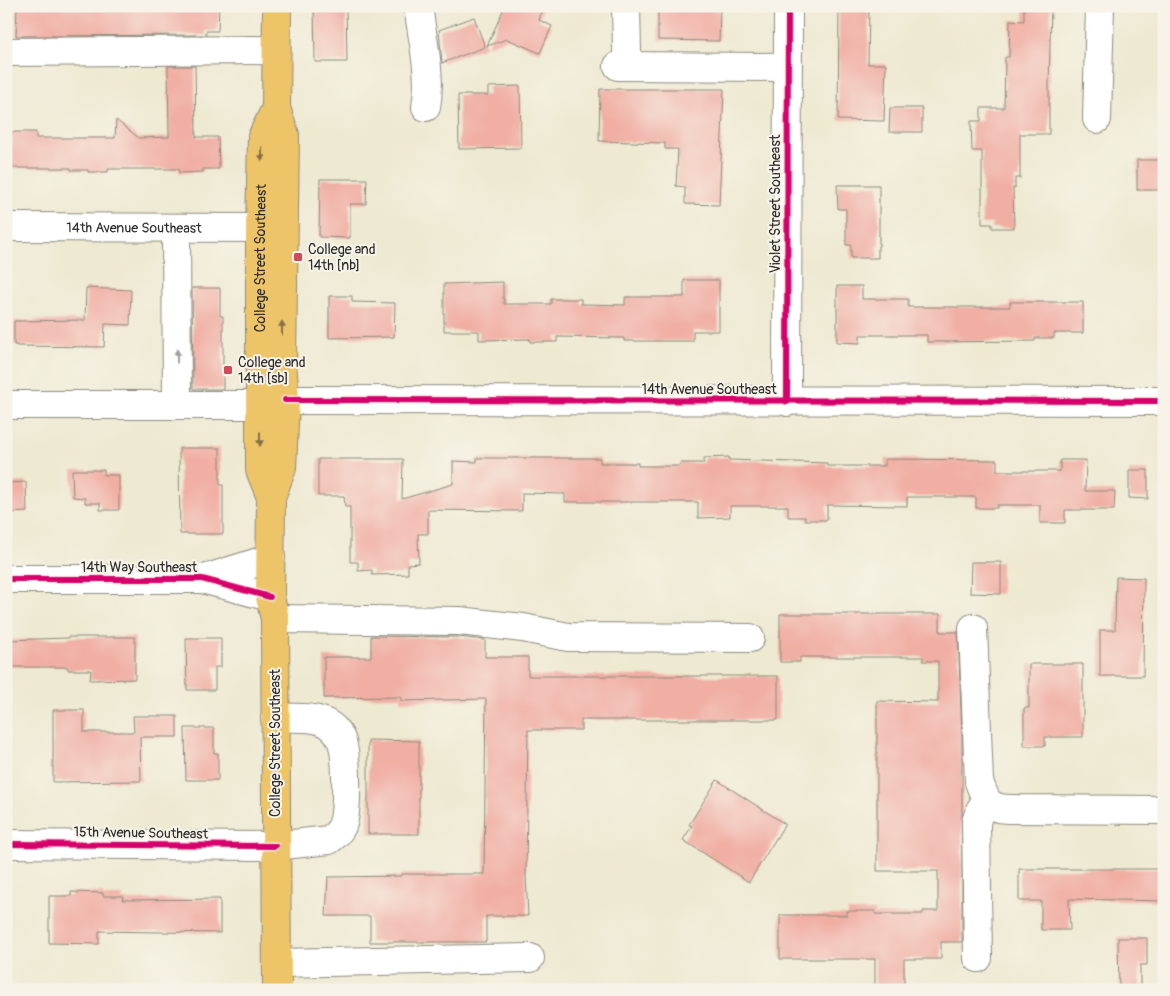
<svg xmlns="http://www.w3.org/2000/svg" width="1170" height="996" font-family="Pangolin,sans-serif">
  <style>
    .building { fill: #f1afa4 }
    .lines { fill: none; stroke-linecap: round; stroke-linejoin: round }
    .minor-casing { stroke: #8c8a7e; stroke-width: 30 }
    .major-casing { stroke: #8c8a7e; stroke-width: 30 }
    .minor { stroke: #fff; stroke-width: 28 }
    .major { stroke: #eec469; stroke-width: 28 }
    .cycleway-casing { stroke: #f7f3e8; stroke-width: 9 }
    .cycleway { stroke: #d6006c; stroke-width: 6 }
    .oneway { fill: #837047 }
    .oneway2 { fill: #a0a0a0 }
    .poi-dot { fill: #d1495b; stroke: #f7f3e8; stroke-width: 2 }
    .labels { text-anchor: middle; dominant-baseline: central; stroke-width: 4; stroke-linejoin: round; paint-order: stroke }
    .street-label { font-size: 14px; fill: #2b2b2b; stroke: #f7f3e8 }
    .poi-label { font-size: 14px; fill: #2b2b2b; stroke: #f7f3e8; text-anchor: start }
  </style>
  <rect width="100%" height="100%" fill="#f7f3e8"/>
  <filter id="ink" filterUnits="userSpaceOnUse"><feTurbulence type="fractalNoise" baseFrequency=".02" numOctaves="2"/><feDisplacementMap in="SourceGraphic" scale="10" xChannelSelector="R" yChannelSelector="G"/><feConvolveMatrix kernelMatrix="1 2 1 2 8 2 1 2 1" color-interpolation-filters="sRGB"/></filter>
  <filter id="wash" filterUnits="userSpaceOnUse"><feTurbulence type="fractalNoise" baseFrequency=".0096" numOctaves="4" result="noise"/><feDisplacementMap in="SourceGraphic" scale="20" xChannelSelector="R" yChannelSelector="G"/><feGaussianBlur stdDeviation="1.12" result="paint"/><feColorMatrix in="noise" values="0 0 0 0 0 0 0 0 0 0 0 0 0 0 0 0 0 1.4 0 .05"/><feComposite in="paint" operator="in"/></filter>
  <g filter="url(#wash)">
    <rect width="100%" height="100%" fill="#eee9d1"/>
    <g id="blocks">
      <!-- building -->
      <g class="building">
        <path d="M17,6H219L218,31H206V35L16,36Z"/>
        <path d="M314,6H346L347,62H315Z"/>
        <path d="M505,6H544L539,20L552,26L540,53L507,39L487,46Z"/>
        <path d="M658,6L702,7V10H720L719,41L658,40Z"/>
        <path d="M839,6H869L868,64H886L884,121L838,120Z"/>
        <path d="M1024,6H1051L1049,85V134H1020V178H1015V188H1013L1014,228H992V224H982V151H972L971,121H981V108H1004L1005,57H1009L1010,20L1024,21Z"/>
        <path d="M474,17L485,47L442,63L439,30Z"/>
        <path d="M168,66H195L196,137H218L219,169H203V172L179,173V169H108V172H88V170H71V168H12V165H6V132H36V138H115L116,120L139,138L169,137Z"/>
        <path d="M520,86L521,148L459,149L458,95H488V87Z"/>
        <path d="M600,89H724L719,205L685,204V187L676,186L678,149H665V143L599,141Z"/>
        <path d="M890,108H922V132H889Z"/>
        <rect x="1137" y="160" width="27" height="30"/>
        <path d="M320,179H367L366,204H350V238L319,237Z"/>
        <path d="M837,185H879V246H878V258H851V245H846V209H838Z"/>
        <path d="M684,280H719V331H693V341H624V338L557,337V342H530V339L479,340V331H444V284L503,282V299H504V304H551V299H581V304L625,305V297H684Z"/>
        <path d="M837,286H862V299H908V307H1010V302H1083V333H1054V338H1035V341L927,342V335H860V343L837,342Z"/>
        <path d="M86,288L131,290L130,325L105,324L104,347L17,346V345H14V321L85,320Z"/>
        <path d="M192,288H220V316H223V389H193Z"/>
        <path d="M329,296H352V302L395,303L394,337L329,338Z"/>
        <path d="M179,448H220V485H223V534H180Z"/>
        <path d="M729,457V460L827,463V466H885V459L997,460V471H1060V460H1086L1085,491H1115L1114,510H1065V523H1040V505H997V508H976V497H907V506L827,505V519L826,520H805V517H788V506H730V517L698,518V502H565V494L522,493V511L428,510V534H418L419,563L408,564V574L372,575V570L358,571V562H350V507H345L344,496H318V459H403L402,499L453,484V461L477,462V458H600V463H638V466H680V463H704V458Z"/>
        <path d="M72,470H104V475H119V510H100V503H85V498L73,497Z"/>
        <path d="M1129,470H1148V499L1129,498Z"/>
        <path d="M26,482L27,512L6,513V483Z"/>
        <path d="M971,562H1001V594L970,593Z"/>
        <path d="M1116,577L1144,578L1143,676H1100V630H1115Z"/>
        <path d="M780,614H940V632H958L962,737V942H941V959H904V990H875V959H780V915H847V911H875V914H923V911H938V871H877V701L938,702V661H923V657H800V662H780Z"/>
        <path d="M371,636L458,637L485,640V657H528V676H778V720H581V730H528L526,876L528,916H486V942H370V916H326L328,877L401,876L402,874H484L486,699L401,701V697L324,698V657H371Z"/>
        <path d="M68,637H135V679L90,680L91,670H68V667H6V640L68,638Z"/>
        <path d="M186,638H221V667H215V690H187Z"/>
        <path d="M1029,664H1083V737H1045V746H1024V708H1029Z"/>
        <path d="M53,710H84V732H134L133,716H177V737H140L141,781L53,782Z"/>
        <path d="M185,728H214V753H218V780H186Z"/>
        <path d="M368,740L419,741V834H368Z"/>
        <path d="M717,780L785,824L749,882L683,840L692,826L689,825Z"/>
        <path d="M1019,869H1164V901L1069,899L1070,930H1041V901H1019Z"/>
        <path d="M71,892L103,893V896H123L122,900L220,899V933L99,931V944L49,943V896H71Z"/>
        <path d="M1118,938H1147V965H1140V990H1119Z"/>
      </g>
    </g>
  </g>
  <g filter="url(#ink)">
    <use href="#blocks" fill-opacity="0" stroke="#8c8a7e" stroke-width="1"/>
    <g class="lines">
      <defs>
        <g id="minor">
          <path d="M418,6C422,37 432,76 426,107"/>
          <path d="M626,6L627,51"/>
          <path d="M6,52L276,50"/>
          <path d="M618,66L788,67"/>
          <path d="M1097,119L1100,6"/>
          <path id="s1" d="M6,227L260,228"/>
          <path d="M176,228L177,405"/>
          <path d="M285,400L1164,401"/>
          <path d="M787,402L788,6"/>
          <path d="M6,405H260"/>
          <path d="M6,579H202L270,597"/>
          <path d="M204,579L271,558"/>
          <path d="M275,619L459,621L523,628L568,637L750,638"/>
          <path d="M973,628L979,782L987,802L998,808L1009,809L1164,810"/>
          <path d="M6,844L275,846L329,840C335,836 339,832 342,826C348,812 347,757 342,742C341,737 335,729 331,726C317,715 293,718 275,718"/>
          <path d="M978,958L976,822L980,810L987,802"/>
          <path d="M277,963L530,958"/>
        </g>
        <g id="major">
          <path id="s2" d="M271,497L260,470V228L262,137L276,108"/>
          <path d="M277,990L275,619L270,597L271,497L282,468L285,400L282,361L285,135L276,108L277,6"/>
        </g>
      </defs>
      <!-- minor casing -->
      <use href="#minor" class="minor-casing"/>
      <!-- major casing -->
      <use href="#major" class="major-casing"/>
      <!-- minor -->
      <use href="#minor" class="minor"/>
      <!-- major -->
      <use href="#major" class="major"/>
      <defs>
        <g id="cycleway">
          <path d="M285,400L1164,401"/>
          <path d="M787,402L788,6"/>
          <path d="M6,579H202L270,597"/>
          <path d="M6,844L275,846"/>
        </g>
      </defs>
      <!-- cycleway casing -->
      <use href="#cycleway" class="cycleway-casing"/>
      <!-- cycleway -->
      <use href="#cycleway" class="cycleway"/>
    </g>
    <!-- one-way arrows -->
    <defs><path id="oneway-solid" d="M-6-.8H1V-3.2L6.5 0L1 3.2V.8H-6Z" transform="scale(1.25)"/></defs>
    <g class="oneway">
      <use href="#oneway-solid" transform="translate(262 154) rotate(91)"/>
      <use href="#oneway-solid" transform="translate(282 328) rotate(-90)"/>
      <use href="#oneway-solid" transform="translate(260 439) rotate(90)"/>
    </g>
    <use class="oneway2" href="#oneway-solid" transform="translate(177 356) rotate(-90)"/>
  </g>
  <!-- markers -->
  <g class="poi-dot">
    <rect x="293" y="252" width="10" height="10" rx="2.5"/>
    <rect x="223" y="365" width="10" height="10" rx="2.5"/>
  </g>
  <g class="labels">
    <!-- street labels -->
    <g class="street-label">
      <text transform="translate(775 204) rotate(-90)">Violet Street Southeast</text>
      <text stroke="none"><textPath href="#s1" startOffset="128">14th Avenue Southeast</textPath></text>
      <text stroke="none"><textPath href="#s2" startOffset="241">College Street Southeast</textPath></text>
      <text x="709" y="389">14th Avenue Southeast</text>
      <text x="139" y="567">14th Way Southeast</text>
      <text transform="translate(275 743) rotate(-90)">College Street Southeast</text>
      <text transform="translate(141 833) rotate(1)">15th Avenue Southeast</text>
    </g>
    <!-- poi labels -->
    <g class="poi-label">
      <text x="308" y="249">College and<tspan x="308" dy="16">14th [nb]</tspan></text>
      <text x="238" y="362">College and<tspan x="238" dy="16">14th [sb]</tspan></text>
    </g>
  </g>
  <!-- margin -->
  <rect width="1170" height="996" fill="none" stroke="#f7f3e8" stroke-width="25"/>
</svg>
